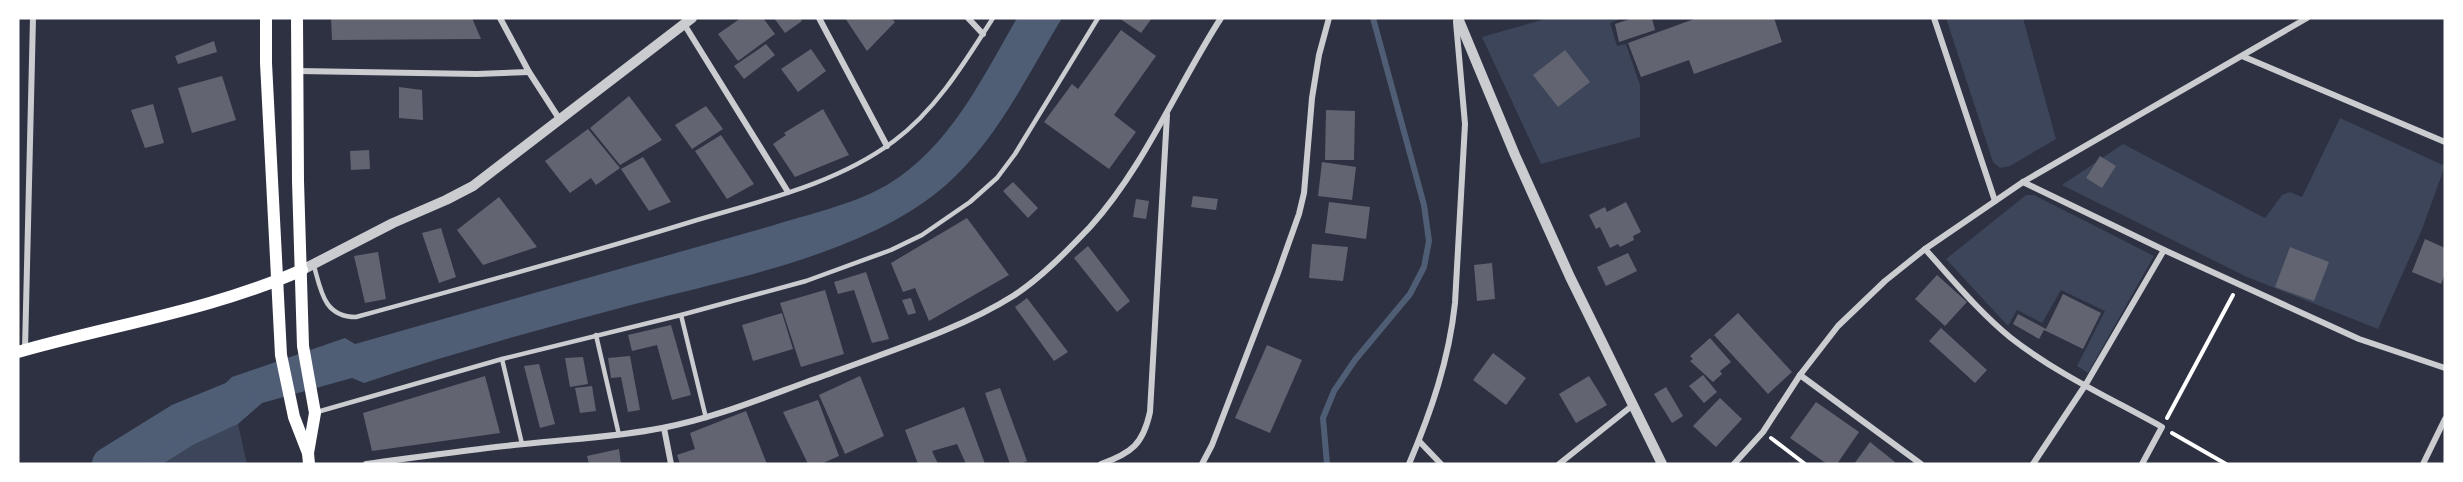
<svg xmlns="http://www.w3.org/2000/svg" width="2463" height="482" font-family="'Nunito Sans',sans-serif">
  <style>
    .green { fill: #3c4559 }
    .water { fill: #4f5d75 }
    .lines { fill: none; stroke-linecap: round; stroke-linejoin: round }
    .stream { stroke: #4f5d75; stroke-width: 6 }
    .river { stroke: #4f5d75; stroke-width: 34 }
    .building { fill: #626471 }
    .path { stroke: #fff; stroke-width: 4 }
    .service { stroke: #caccd0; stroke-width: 4.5 }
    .minor { stroke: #caccd0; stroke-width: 6 }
    .tertiary { stroke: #caccd0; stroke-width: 10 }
    .secondary { stroke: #fff; stroke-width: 12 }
  </style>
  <rect width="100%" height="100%" fill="#2d3142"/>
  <!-- green -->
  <g class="green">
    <path d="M1549,18H1622L1610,23L1617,46L1626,44L1640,85V137L1541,164L1482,37Z"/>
    <path d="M1946,18H2023L2056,139L2010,166L2000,168L1993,162Z"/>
    <path d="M2340,118L2445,166L2421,232L2378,329L2247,277L2062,185L2123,144L2265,218L2282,195L2290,192L2302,197Z"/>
    <path d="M2026,195H2034L2154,256L2088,373L2077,366L2105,311L2061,290L2042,323L2017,310L2008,326L1946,259Z"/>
    <path d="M238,424L247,464H163L193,445Z"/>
  </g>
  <!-- water -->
  <path class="water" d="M1017,18H1062C1027,76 997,140 946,185C867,254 734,278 635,304C544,328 453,353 364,383L352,378L262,403L238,424L193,445L163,464H108L180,426L232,377L345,338L355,344L771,226C809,214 852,205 887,185C950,147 981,80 1017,18Z"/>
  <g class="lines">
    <!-- stream -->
    <path class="stream" d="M1327,464L1323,418L1334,391L1355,360L1410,294L1424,267L1429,241L1424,205L1373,18"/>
    <!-- river -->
    <path class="river" d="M109,464L180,420L239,396"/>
  </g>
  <!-- building -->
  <g class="building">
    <path d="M331,18H472L481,39L332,40Z"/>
    <path d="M741,18H763L775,34L738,61L718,34Z"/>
    <path d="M774,18H800L802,21L785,33Z"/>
    <path d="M845,18H891L895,22L867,51Z"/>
    <path d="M1119,18H1152L1141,33Z"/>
    <path d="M1633,18H1652L1655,30L1619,42L1615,24Z"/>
    <path d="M1697,18H1774L1782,42L1694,74L1689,60L1641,77L1628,43Z"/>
    <path d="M1121,30L1156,56L1114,115L1136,132L1109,169L1044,122L1072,84L1078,89Z"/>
    <path d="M214,41L217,52L178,64L175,56Z"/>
    <path d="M766,44L775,55L744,79L734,66Z"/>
    <path d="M811,49L826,71L798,92L781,69Z"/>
    <path d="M1565,50L1590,82L1558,107L1533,75Z"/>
    <path d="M222,76L236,120L192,133L178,88Z"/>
    <path d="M399,87L422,90L423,120L399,118Z"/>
    <path d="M629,96L662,140L620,165L590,128Z"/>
    <path d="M153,104L164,143L145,148L131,110Z"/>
    <path d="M706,106L723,129L692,149L675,125Z"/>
    <path d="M823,109L849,155L795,177L773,144L786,135L784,133Z"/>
    <path d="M1326,110L1355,111L1354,160H1325Z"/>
    <path d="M588,129L620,168L596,185L591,178L570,193L545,161Z"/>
    <path d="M721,135L754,184L727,199L695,151Z"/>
    <path d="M369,150L370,169L351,170L350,151Z"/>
    <path d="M2100,156L2116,166L2102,188L2086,178Z"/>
    <path d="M643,157L671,202L649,211L621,169Z"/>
    <path d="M1322,162L1356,167L1352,200L1318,196Z"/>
    <path d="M1013,182L1038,208L1028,218L1003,191Z"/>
    <path d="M1193,196L1218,199L1216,210L1191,207Z"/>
    <path d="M499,197L537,247L483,265L457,230Z"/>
    <path d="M1136,199L1149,201L1146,219L1133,217Z"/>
    <path d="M1329,202L1370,207L1366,239L1325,233Z"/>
    <path d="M1626,202L1641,232L1633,236L1634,240L1620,247L1618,244L1610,248L1600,227L1596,229L1589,215L1605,207L1607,212Z"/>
    <path d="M967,218L1009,275L929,321L915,288L903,292L891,263Z"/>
    <path d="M441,228L456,277L439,283L422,233Z"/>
    <path d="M2425,239L2445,248V274L2441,284L2412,272Z"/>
    <path d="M1312,244L1348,247L1343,281L1309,278Z"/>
    <path d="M1088,246L1130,301L1117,312L1074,258Z"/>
    <path d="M2290,247L2329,262L2314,301L2275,287Z"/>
    <path d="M378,252L386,299L365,303L354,256Z"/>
    <path d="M1628,253L1637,271L1606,286L1597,267Z"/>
    <path d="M1492,263L1495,299L1477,301L1474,265Z"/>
    <path d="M866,272L889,339L872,343L854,290L838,294L834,282Z"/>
    <path d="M1937,275L1967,302L1945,326L1915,299Z"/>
    <path d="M825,290L844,354L801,367L780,303Z"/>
    <path d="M2063,294L2101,313L2083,349L2044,330L2039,339L2013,324L2018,314L2046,329Z"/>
    <path d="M911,298L916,313L908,315L902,300Z"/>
    <path d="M1027,298L1068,352L1054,361L1015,307Z"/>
    <path d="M782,313L793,349L753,361L742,325Z"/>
    <path d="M1738,313L1792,372L1768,394L1714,335Z"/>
    <path d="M671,325L691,395L672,400L657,345L632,351L628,335Z"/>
    <path d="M1941,328L1987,370L1975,383L1929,341Z"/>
    <path d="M1710,338L1731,362L1720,371L1722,374L1713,382L1690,361L1693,359L1690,356Z"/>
    <path d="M1267,345L1302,360L1270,433L1235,418Z"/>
    <path d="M1493,353L1526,378L1506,405L1473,380Z"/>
    <path d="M630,356L640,410L628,412L621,377L611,378L608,358Z"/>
    <path d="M583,357L588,384L570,387L565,358Z"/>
    <path d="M539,364L555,424L540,428L524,366Z"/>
    <path d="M1703,375L1717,392L1704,403L1689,386Z"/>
    <path d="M485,376L500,433L372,451L363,413Z"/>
    <path d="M860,376L884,436L845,454L819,395Z"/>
    <path d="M1589,376L1607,405L1576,423L1559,394Z"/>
    <path d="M592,386L596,411L580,413L575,388Z"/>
    <path d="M1666,387L1683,416L1672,423L1654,394Z"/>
    <path d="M1000,388L1027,461L1020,464H1010L985,393Z"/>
    <path d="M1720,398L1742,419L1716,447L1693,426Z"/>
    <path d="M818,400L839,456L821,464H808L783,412Z"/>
    <path d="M1816,402L1859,432L1837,464H1827L1790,438Z"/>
    <path d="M964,407L985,464H966L957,444L932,451L938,464H918L905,430Z"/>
    <path d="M746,411L767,464H680L677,455L695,449L690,433Z"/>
    <path d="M1870,442L1895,462L1894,464H1854Z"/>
    <path d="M619,449L621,464H589L587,456Z"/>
  </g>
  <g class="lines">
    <!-- path -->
    <g class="path">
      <path d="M2167,418L2233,295"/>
      <path d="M2172,433L2226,464"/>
      <path d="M1771,438L1805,464"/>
    </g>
    <!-- service -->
    <g class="service">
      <path d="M314,266C321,291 324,317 356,317C470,286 584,255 697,220C764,200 836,184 894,141C936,110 965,62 993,18"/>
      <path d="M681,315L706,418"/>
      <path d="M596,335L619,435"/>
      <path d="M502,359L522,444"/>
      <path d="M317,412L502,359L681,315L806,281L891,250L922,235L970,202L997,178L1015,154L1098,18"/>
    </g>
    <!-- minor -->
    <g class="minor">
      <path d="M500,18L529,72L560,120"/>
      <path d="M819,18L887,146"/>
      <path d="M968,18L983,34"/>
      <path d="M1934,18L1995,201"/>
      <path d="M684,24L788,192"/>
      <path d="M2242,56L2445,142"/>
      <path d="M299,71L477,74L529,72"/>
      <path d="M2023,182L2164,250L2359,339L2445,368"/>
      <path d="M1925,249C1953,280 1979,312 2011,338C2057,374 2112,399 2162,427L2142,464"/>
      <path d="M25,349L33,18"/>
      <path d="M1800,375L1921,464"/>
      <path d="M664,428L671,464"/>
      <path d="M1419,441L1441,464"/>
      <path d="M366,464C419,457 471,449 524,444C570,439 617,437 662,428C720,417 774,393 829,374C889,351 959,330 1013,296C1041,278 1067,251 1090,227C1145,166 1177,86 1221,18"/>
      <path d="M1101,464C1132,453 1143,444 1150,412L1167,115"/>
      <path d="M1202,464L1212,445L1278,273L1299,214L1304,193L1312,98L1319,55L1329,18"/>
      <path d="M1409,464C1431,412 1449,360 1455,303L1465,124L1456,22"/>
      <path d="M1559,464L1633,405"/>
      <path d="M1734,464L1763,432L1800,375L1838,326L1885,281L1925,249L2023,182L2307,18"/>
      <path d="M2033,464L2086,384L2164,250"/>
      <path d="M2423,464L2445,419"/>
    </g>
    <!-- tertiary -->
    <g class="tertiary">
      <path d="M1458,18L1515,155L1570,277L1662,464"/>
      <path d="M302,270L393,223L446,200L473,186L692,18"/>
    </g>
    <!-- secondary -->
    <g class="secondary">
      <path d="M266,18V63L281,355L294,417L308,453"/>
      <path d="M297,18L298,181L303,346L315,413L308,453L309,464"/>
      <path d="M18,352C112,325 212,310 302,270"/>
    </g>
  </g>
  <!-- border -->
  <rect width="2463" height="482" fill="none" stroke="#ffffff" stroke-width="39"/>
</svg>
